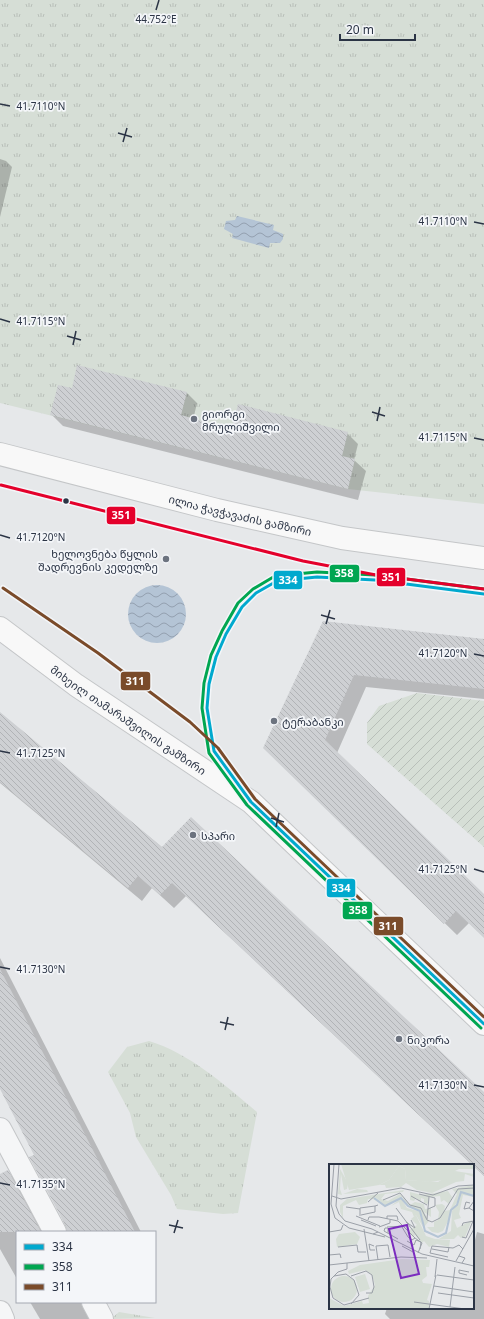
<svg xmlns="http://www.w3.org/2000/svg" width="484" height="1319" font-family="'Noto Sans','Noto Sans Georgian',sans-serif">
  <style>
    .grass { fill: url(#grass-tufts) }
    .garden { fill: url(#garden-furrows) }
    .water { fill: url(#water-waves) }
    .shadow { fill: #0003 }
    .building { fill: url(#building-back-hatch) }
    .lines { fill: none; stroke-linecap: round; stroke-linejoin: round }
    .street-casing { stroke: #c4c6c8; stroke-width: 24 }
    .secondary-casing { stroke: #c4c6c8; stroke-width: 24 }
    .street { stroke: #f5f6f7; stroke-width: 22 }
    .secondary { stroke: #f8f8f8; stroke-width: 22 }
    .bus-1-casing { stroke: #f4f6f9; stroke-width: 6 }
    .bus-2-casing { stroke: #f4f6f9; stroke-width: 6 }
    .bus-3-casing { stroke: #f4f6f9; stroke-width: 6 }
    .bus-4-casing { stroke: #f4f6f9; stroke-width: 6 }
    .bus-1 { stroke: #00a9ce; stroke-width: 3 }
    .bus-2 { stroke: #00a651; stroke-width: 3 }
    .bus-3 { stroke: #7a4b2a; stroke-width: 3 }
    .bus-4 { stroke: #e4002b; stroke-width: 3 }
    .ticks { fill: none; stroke: #2b3445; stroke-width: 1.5 }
    .poi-dot { fill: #6c737f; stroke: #f4f6f9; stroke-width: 1.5 }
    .bus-dot { fill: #2b3445; stroke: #f4f6f9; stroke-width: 1.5 }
    .labels { text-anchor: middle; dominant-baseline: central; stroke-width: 3.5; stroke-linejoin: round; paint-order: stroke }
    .poi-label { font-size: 11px; fill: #2b3445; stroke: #f4f6f9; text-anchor: start }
    .street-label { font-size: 11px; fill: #2b3445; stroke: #f4f6f9 }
    .inset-river { fill: none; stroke: #b4c4d5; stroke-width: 2 }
    .inset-road { fill: none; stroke: #9ba0a8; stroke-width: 1 }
    .view { fill: #7b2cbf; fill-opacity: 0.15; stroke: #7b2cbf; stroke-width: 2 }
    .inset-edge { fill: none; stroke: #2b3445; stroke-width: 2 }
    .ticks-label { font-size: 10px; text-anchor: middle; fill: #2b3445; stroke: #f4f6f9; stroke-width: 3.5; stroke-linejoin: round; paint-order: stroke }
    .line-badge { stroke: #f4f6f9; stroke-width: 1.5 }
    .badge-label { font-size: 11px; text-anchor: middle; font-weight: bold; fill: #fff }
  </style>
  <defs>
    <pattern id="grass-tufts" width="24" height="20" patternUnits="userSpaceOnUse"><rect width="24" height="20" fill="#d6ded6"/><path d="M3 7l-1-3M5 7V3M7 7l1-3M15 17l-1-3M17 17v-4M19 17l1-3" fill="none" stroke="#b8bfb9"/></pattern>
    <pattern id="garden-furrows" width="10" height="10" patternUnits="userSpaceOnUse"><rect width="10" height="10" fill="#d6ded6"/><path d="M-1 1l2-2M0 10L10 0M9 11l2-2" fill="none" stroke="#b8bfb9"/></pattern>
    <pattern id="water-waves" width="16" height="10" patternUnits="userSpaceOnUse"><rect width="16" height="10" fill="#b4c4d5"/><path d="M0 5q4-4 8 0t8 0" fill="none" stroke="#93a0af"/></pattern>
    <pattern id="building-back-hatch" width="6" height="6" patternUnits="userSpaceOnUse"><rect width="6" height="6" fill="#ced0d3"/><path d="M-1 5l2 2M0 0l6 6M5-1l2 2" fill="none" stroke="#b1b3b6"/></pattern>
  </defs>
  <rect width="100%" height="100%" fill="#e6e8ea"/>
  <!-- grass -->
  <g class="grass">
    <path d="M0,0H484V504L348,489L0,403Z"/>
    <path d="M149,1041C189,1053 225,1085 257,1112L238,1213L223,1214L177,1209L171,1195L136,1137L130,1113L108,1072L127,1047Z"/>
    <path d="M119,1312L155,1318L111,1319Z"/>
  </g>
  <!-- garden -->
  <path class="garden" d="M417,693L484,701V847L367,744V723L379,706Z"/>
  <!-- water -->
  <g class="water">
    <path d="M237,216L274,225L273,230L283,234V239L280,243H270L269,248L232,238L233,234L224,229L226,221L235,220Z"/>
    <circle cx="157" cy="614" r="29"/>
  </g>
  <!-- shadow -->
  <g class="shadow">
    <path d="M0,159L6,161L12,167L0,217Z"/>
    <path d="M72,390L186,392L197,403L193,420L233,430L347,433L358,444L354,460L366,471L358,500L63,426L52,415Z"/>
    <path d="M324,622L484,640V699L366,687L337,753L484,895V937L469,923L457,935L277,760Z"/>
    <path d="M0,713L163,848L484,1093V1176L186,896L174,908L152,888L142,901L0,783Z"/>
    <path d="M0,958L141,1232H68L35,1155L0,1087Z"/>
    <path d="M7,1171L20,1184L46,1232H17V1279L0,1249V1175Z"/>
    <path d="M477,1232L484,1234V1319H390L385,1314L387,1308H473V1248Z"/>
    <path d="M30,1302H87L94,1319H40Z"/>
  </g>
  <!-- building -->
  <g class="building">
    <path d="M77,365L187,392L181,415L206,422L232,428L238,404L348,432L342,456L355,459L348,489L50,415L58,385L72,388Z"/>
    <path d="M323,621L484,639V689L354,675L325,740L484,894V938L456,911L444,924L263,748Z"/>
    <path d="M0,712L162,847L191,817L484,1092V1176L172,883L160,895L138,876L128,888L0,782Z"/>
    <path d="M0,969L135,1232H67L66,1226L29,1157L34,1155L0,1089Z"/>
    <path d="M8,1170L41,1232H0V1174Z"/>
  </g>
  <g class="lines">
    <defs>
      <g id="street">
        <path d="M0,1129L55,1232"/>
        <path d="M93,1302L102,1319"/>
        <path d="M0,1312L3,1319"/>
      </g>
      <g id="secondary">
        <path id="s1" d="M0,454L217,510L342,538L484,558"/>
        <path id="s2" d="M0,628L76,685L251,802L484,1024"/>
      </g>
    </defs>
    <!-- street casing -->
    <use href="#street" class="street-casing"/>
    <!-- secondary casing -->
    <use href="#secondary" class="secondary-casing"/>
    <!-- street -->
    <use href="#street" class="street"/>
    <!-- secondary -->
    <use href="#secondary" class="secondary"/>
    <defs>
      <path id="bus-1" d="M484,594L375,580L317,577L277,581L256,593L242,607L226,634L216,657L209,684L207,708L214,751L251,802L484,1024"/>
      <path id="bus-2" d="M481,1028L247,805L209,753L202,708L204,683L211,655L222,631L238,603L253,589L275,576L317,572L375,575L484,589"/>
      <path id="bus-3" d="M3,588L98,653L190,722L218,748L255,799L484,1017"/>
      <path id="bus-4" d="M1,485L303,561L376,575L484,589"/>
    </defs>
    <!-- bus-1 casing -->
    <use href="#bus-1" class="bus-1-casing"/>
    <!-- bus-2 casing -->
    <use href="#bus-2" class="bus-2-casing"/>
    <!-- bus-3 casing -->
    <use href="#bus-3" class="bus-3-casing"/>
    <!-- bus-4 casing -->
    <use href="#bus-4" class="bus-4-casing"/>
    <!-- bus-1 -->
    <use href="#bus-1" class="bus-1"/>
    <!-- bus-2 -->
    <use href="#bus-2" class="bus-2"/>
    <!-- bus-3 -->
    <use href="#bus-3" class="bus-3"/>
    <!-- bus-4 -->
    <use href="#bus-4" class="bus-4"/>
  </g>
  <!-- ticks -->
  <path class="ticks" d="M156,10L159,0M0,104L10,106M118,133L132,137M123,142L127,128M474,222L484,224M0,319L10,322M67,336L81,340M73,345L76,331M372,412L385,416M377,421L380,407M474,438L484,440M0,535L10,538M321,615L335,619M326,624L330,610M474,654L484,656M0,751L10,753M271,818L284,822M276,827L279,813M474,869L484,872M0,967L10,969M220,1022L234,1025M225,1030L228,1017M474,1085L484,1087M0,1183L10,1185M169,1225L183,1228M174,1233L178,1220"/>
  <!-- markers -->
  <g class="poi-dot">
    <circle cx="194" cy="419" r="4"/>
    <circle cx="166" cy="559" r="4"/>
    <circle cx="274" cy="721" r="4"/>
    <circle cx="193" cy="835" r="4"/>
    <circle cx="399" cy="1039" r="4"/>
  </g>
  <circle class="bus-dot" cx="66" cy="501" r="3.5"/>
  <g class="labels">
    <!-- poi labels -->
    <g class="poi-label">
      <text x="202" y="413">გიორგი<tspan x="202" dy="13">მრულიშვილი</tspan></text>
      <text x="158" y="553" text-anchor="end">ხელოვნება წყლის<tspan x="158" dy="13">შადრევნის კედელზე</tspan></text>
      <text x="282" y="721">ტერაბანკი</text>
      <text x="201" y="835">სპარი</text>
      <text x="407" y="1039">ნიკორა</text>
    </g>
    <!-- street labels -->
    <g class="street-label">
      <text stroke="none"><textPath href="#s1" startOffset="248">ილია ჭავჭავაძის გამზირი</textPath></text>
      <text stroke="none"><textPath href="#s2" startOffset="158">მიხეილ თამარაშვილის გამზირი</textPath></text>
    </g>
  </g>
  <!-- overview -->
  <g transform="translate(329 1164)">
    <rect width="145" height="145" fill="#e6e8ea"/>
    <path d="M70,2L76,5L77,16L109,18L126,7L145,10V13L136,10L135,17L127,18L103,29L88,26L77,19L72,23L57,24L56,21H50L60,16ZM11,5L19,19L18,25L15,26L12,10L11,25L13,31L9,30ZM145,21V33L134,31L130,50L132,54L125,56L128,64L143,56L136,73L132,74L129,71L125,75H110L122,67L123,47L131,35L122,46L120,61L119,57L114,67L109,69L103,68L98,63H105V58L109,56L110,48L106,41L113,40L116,42L115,47L121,46L128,30L123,25ZM28,25L38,26L39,28L14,30ZM75,26L74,28L56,30L52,35L59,37L71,30L81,41L86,38L95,40L96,45L102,44V53L95,48L100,57L95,63L92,47L79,43L73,33L56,41L46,33L55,42L44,35H39L38,39L30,41L27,36L14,42V54L11,48V41L18,35ZM119,27L123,33L120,40L115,36L112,38L111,32L100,33L99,40L95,39V35L92,34V38L87,34L85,37L81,36V28L93,31ZM72,34L78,44L92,48L94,63L87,51L85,53L83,48L72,45L70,38L62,42ZM73,95L101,96L100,103H97L98,112L93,116L94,119L103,120L98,136L100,137V145H0V134L15,142L33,137L34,140L40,139L39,132L46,121L43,111L36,106L20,110L19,107L31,101Z" fill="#d6ded6"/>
    <path d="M12,0H145V5H130L126,7L121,15L101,18L77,16L76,5L70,2L60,16L50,21L20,26ZM87,51L97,72L106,75L121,76L120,83L108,80L100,83L95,77L93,79L86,71L84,73L79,67L88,61L82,55Z" fill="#d6ded6"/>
    <path d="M26,68L31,73L28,80L8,83L7,75L10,70ZM36,110L41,125L31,128L26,113ZM2 125a13 13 0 1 1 26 0a13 13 0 1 1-26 0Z" fill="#d6ded6"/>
    <path class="inset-river" d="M45,34L56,42L72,34L79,42L91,47L96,67L109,73L117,69L122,46L128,41L132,28L145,32"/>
    <path class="inset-road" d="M5,0L2,40L6,54L20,64L44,70L49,68M10,0L7,42L10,50L16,57L43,65L93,90L145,102M90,30L106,34V42L99,45M3,32L12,35L72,24L104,31L129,22L145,21M82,32L98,41M54,36L71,29L81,41L92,44L98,56M145,37L140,44L145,47M39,38L49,29M17,43L31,45M67,44L91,76M140,44L135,45L137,38L141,39M32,51L46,48V42L49,41M27,52L51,62M31,52V44L46,42M58,55V52H68L69,56M98,55L100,33M32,56L47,62M39,56L40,53H50L69,57L86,74L93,79L89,89M98,56L103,58L111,54L129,25L145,24M77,58L86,64L82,56M133,62L134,59L145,57M50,63L61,59V56M58,63L75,62M73,63L79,73L83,76L86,74M35,65L40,97M0,68L12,66L14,61M59,69V64H56L55,67L69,75M44,70L56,73M133,73L137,74L144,57M78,77L85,81L87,76L92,78L91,85M45,82L40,80L41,86H46M73,82L84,88M9,83L28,81L29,88H37M103,85L119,88L120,83M0,91L11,90L12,94M130,92L136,94L133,99M119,93L101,89L103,82L124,84L130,81L134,85M49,96L47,82L59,81L61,93M127,97L145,65M18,99V105L9,108L2,115L1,123L4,134L15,141L40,134M0,101L72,93L98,94M108,111L145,116M138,111L130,109V106L140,108M5,112L17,110L25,116L30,131L22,140M22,112L37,107L43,111L45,123L43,129H37M106,113L108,95M105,122L145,128M109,129L145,134M85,138L136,145M121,143L126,103M100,145L107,111"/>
    <path class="view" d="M78,61L90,110L72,114L60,65Z"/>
    <rect width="145" height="145" class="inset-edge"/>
  </g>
  <g class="ticks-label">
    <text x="156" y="23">44.752°E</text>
    <text x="41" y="110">41.7110°N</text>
    <text x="443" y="225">41.7110°N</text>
    <text x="41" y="325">41.7115°N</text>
    <text x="443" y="441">41.7115°N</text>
    <text x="41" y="541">41.7120°N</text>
    <text x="443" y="657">41.7120°N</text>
    <text x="41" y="757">41.7125°N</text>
    <text x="443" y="873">41.7125°N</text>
    <text x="41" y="973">41.7130°N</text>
    <text x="443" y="1089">41.7130°N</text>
    <text x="41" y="1188">41.7135°N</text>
  </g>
  <g class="line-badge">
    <rect x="106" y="506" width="30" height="19" rx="4" fill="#e4002b"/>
    <rect x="329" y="564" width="31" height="19" rx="4" fill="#00a651"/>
    <rect x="376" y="567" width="30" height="20" rx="4" fill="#e4002b"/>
    <rect x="273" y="570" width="30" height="20" rx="4" fill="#00a9ce"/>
    <rect x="120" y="671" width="31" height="20" rx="4" fill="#7a4b2a"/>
    <rect x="326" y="878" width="30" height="20" rx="4" fill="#00a9ce"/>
    <rect x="342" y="901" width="31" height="19" rx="4" fill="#00a651"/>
    <rect x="373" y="916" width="31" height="20" rx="4" fill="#7a4b2a"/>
  </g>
  <g class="badge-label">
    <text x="121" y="519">351</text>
    <text x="344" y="577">358</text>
    <text x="391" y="581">351</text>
    <text x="288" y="584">334</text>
    <text x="135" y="685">311</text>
    <text x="341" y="892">334</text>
    <text x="358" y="914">358</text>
    <text x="388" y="930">311</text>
  </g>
  <!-- legend -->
  <rect x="16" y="1231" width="140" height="72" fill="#f4f6f9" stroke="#a4a8b1"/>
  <rect x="24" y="1244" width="20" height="6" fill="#00a9ce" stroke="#a4a8b1"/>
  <text x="52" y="1251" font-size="12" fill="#2b3445">334</text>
  <rect x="24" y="1264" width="20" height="6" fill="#00a651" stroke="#a4a8b1"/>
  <text x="52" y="1271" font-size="12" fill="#2b3445">358</text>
  <rect x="24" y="1284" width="20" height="6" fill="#7a4b2a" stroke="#a4a8b1"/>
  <text x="52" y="1291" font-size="12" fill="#2b3445">311</text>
  <!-- scale -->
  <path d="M340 34v6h75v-6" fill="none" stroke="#2b3445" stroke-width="2"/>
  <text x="346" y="34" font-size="12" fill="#2b3445" stroke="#f4f6f9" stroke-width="3" paint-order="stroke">20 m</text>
</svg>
